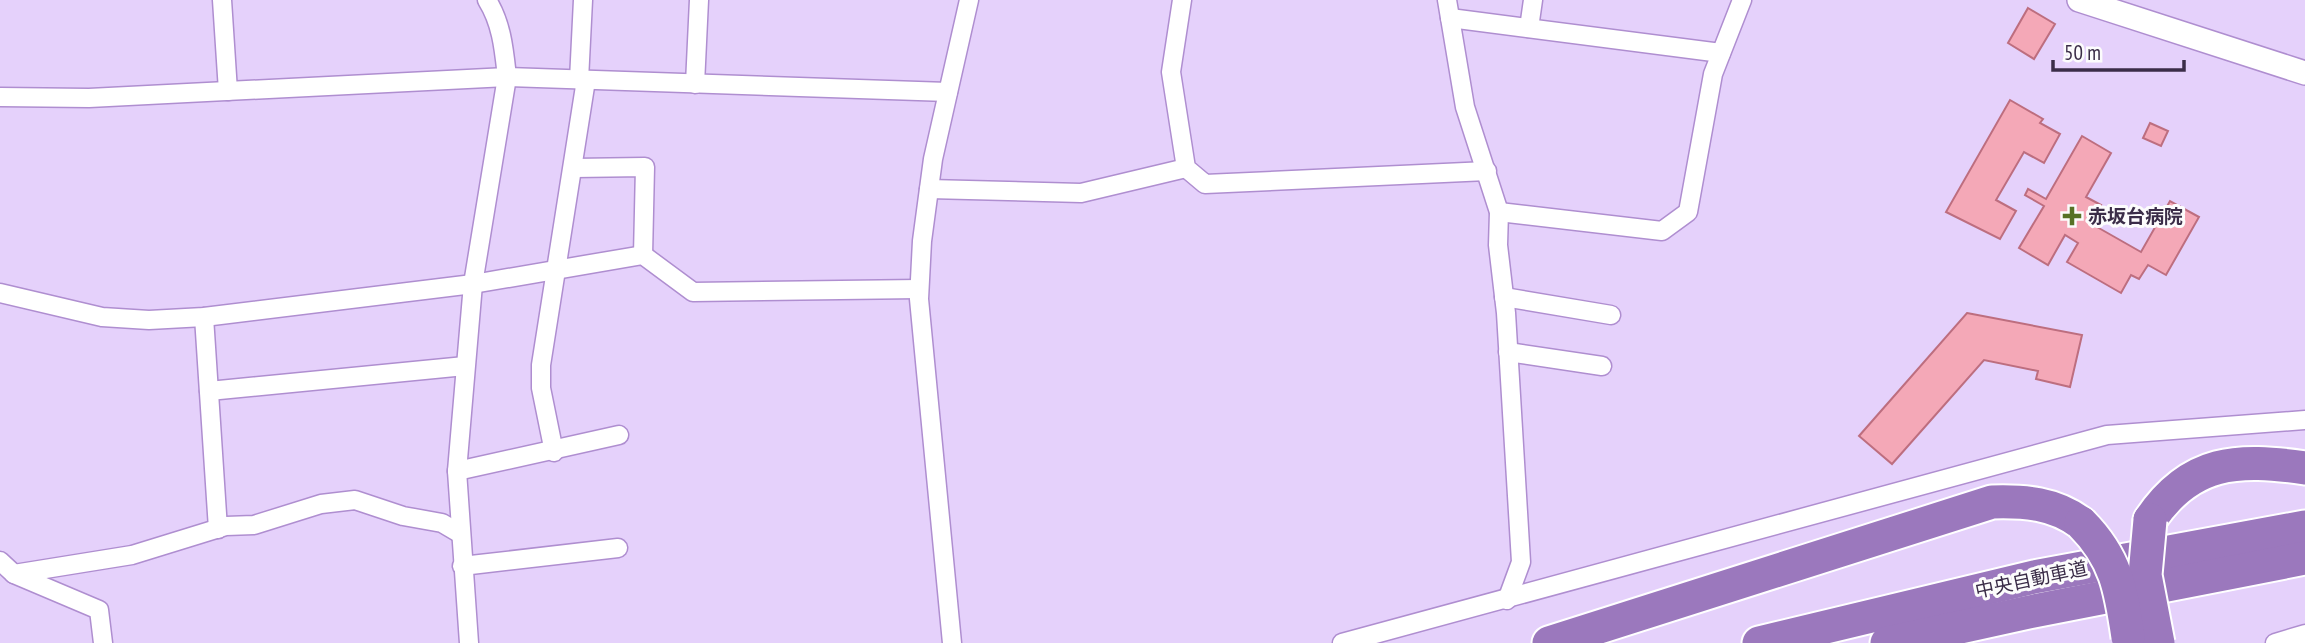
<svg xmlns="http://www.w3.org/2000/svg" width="2305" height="643" font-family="'PT Sans Narrow','Noto Sans JP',sans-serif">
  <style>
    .building { fill: #f4a8b7; stroke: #bd6e7f; stroke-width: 2 }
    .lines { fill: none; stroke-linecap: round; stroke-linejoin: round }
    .minor-casing { stroke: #af8ed0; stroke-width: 21 }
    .tertiary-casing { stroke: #af8ed0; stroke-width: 26 }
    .motorway-casing { stroke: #fff; stroke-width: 37 }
    .minor { stroke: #fff; stroke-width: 18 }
    .tertiary { stroke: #fff; stroke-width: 23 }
    .motorway { stroke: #9b78bd; stroke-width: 33 }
    .motorway-bridge-casing { stroke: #fff; stroke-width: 37; stroke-linecap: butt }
    .motorway-bridge { stroke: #9b78bd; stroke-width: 33 }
    .poi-dot { fill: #577226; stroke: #fcfcfc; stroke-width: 2.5 }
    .labels { text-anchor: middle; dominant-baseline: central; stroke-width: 6; stroke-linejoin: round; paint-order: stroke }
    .poi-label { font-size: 19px; font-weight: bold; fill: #3b2d48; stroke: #fcfcfc; text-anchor: start }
    .street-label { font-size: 19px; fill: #3b2d48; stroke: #fcfcfc }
  </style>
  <rect width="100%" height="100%" fill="#e5d1fb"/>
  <!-- building -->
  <g class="building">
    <path d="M2028,8L2055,24L2034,59L2008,43Z"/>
    <path d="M2010,100L2043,119L2040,123L2060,134L2044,163L2024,152L1996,200L2016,211L2000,239L1946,212Z"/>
    <path d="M2150,123L2168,131L2161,146L2143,138Z"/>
    <path d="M2082,136L2111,153L2086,197L2101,205L2090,223L2141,252L2170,201L2199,217L2166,275L2148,265L2139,279L2131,275L2121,293L2067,262L2078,243L2065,235L2048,265L2019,248L2044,206L2025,195L2028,189L2046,199Z"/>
    <path d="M1967,313L2082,335L2070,387L2036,379L2038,371L1984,360L1892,464L1859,436Z"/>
  </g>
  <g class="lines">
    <defs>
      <g id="minor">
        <path d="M222,0L228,91"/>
        <path d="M1182,0L1171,72L1186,168L1205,184L1487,171"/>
        <path d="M1447,0L1465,107L1499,212L1498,245L1506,313L1521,562L1507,600"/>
        <path d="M1450,18L1721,53"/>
        <path d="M1529,28L1533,0"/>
        <path d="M579,80L583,0"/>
        <path d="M695,84L699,0"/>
        <path d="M0,97L89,98L507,77L948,92"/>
        <path d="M574,168L645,167L643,255"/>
        <path d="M929,189L1081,193L1186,168"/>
        <path d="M1499,212L1662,231L1688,212L1713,74L1742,0"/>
        <path d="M0,293L102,317L149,320L204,317L473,284L643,255L693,292L919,289"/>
        <path d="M1504,297L1611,315"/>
        <path d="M204,317L218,529"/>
        <path d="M1508,352L1602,366"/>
        <path d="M209,391L465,366"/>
        <path d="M554,452L541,388V365L586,80"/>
        <path d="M457,471L619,435"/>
        <path d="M0,561L14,574L99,610L103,643"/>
        <path d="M462,566L618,548"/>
        <path d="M14,574L132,555L226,526L254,525L321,504L355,500L403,516L442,523L459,533"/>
        <path d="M469,643L457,471L473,284L507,77C504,50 502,24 487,0"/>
        <path d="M952,643L919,299L922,241L933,159L969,0"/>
        <path d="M1342,643L2107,435L2305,420"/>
        <path d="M2275,643L2305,634"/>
      </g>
      <path id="tertiary" d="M2079,0L2305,73"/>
      <g id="motorway">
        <path d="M2150,520C2190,460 2238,458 2305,468"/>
        <path d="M1549,643L1992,502C2025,501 2054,503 2081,523"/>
        <path d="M1759,643L2034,577L2305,527"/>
        <path d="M1887,643L2029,612L2305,558"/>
      </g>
    </defs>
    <!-- minor casing -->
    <use href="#minor" class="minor-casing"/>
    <!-- tertiary casing -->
    <use href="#tertiary" class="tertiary-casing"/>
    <!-- motorway casing -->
    <use href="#motorway" class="motorway-casing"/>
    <!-- minor -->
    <use href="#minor" class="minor"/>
    <!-- tertiary -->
    <use href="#tertiary" class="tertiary"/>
    <!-- motorway -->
    <use href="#motorway" class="motorway"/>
    <defs>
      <g id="motorway-bridge">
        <path d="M2150,520L2145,575L2158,643"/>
        <path d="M2081,523C2116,558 2121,589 2128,637"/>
      </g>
    </defs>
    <!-- motorway-bridge casing -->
    <use href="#motorway-bridge" class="motorway-bridge-casing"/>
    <!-- motorway-bridge -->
    <use href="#motorway-bridge" class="motorway-bridge"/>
  </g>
  <!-- markers -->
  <path class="poi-dot" d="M2068.5 205.5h7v7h7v7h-7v7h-7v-7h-7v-7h7z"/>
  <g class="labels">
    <!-- poi labels -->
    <g class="poi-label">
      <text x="2088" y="216">赤坂台病院</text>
    </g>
    <!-- street labels -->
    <g class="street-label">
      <text transform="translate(2031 579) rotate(-12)">中央自動車道</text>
    </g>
  </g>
  <!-- scale -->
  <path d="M2053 60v10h131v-10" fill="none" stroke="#3b2d48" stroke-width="3.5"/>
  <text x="2064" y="60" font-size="21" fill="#3b2d48" stroke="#fcfcfc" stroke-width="5" paint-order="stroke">50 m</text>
</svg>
